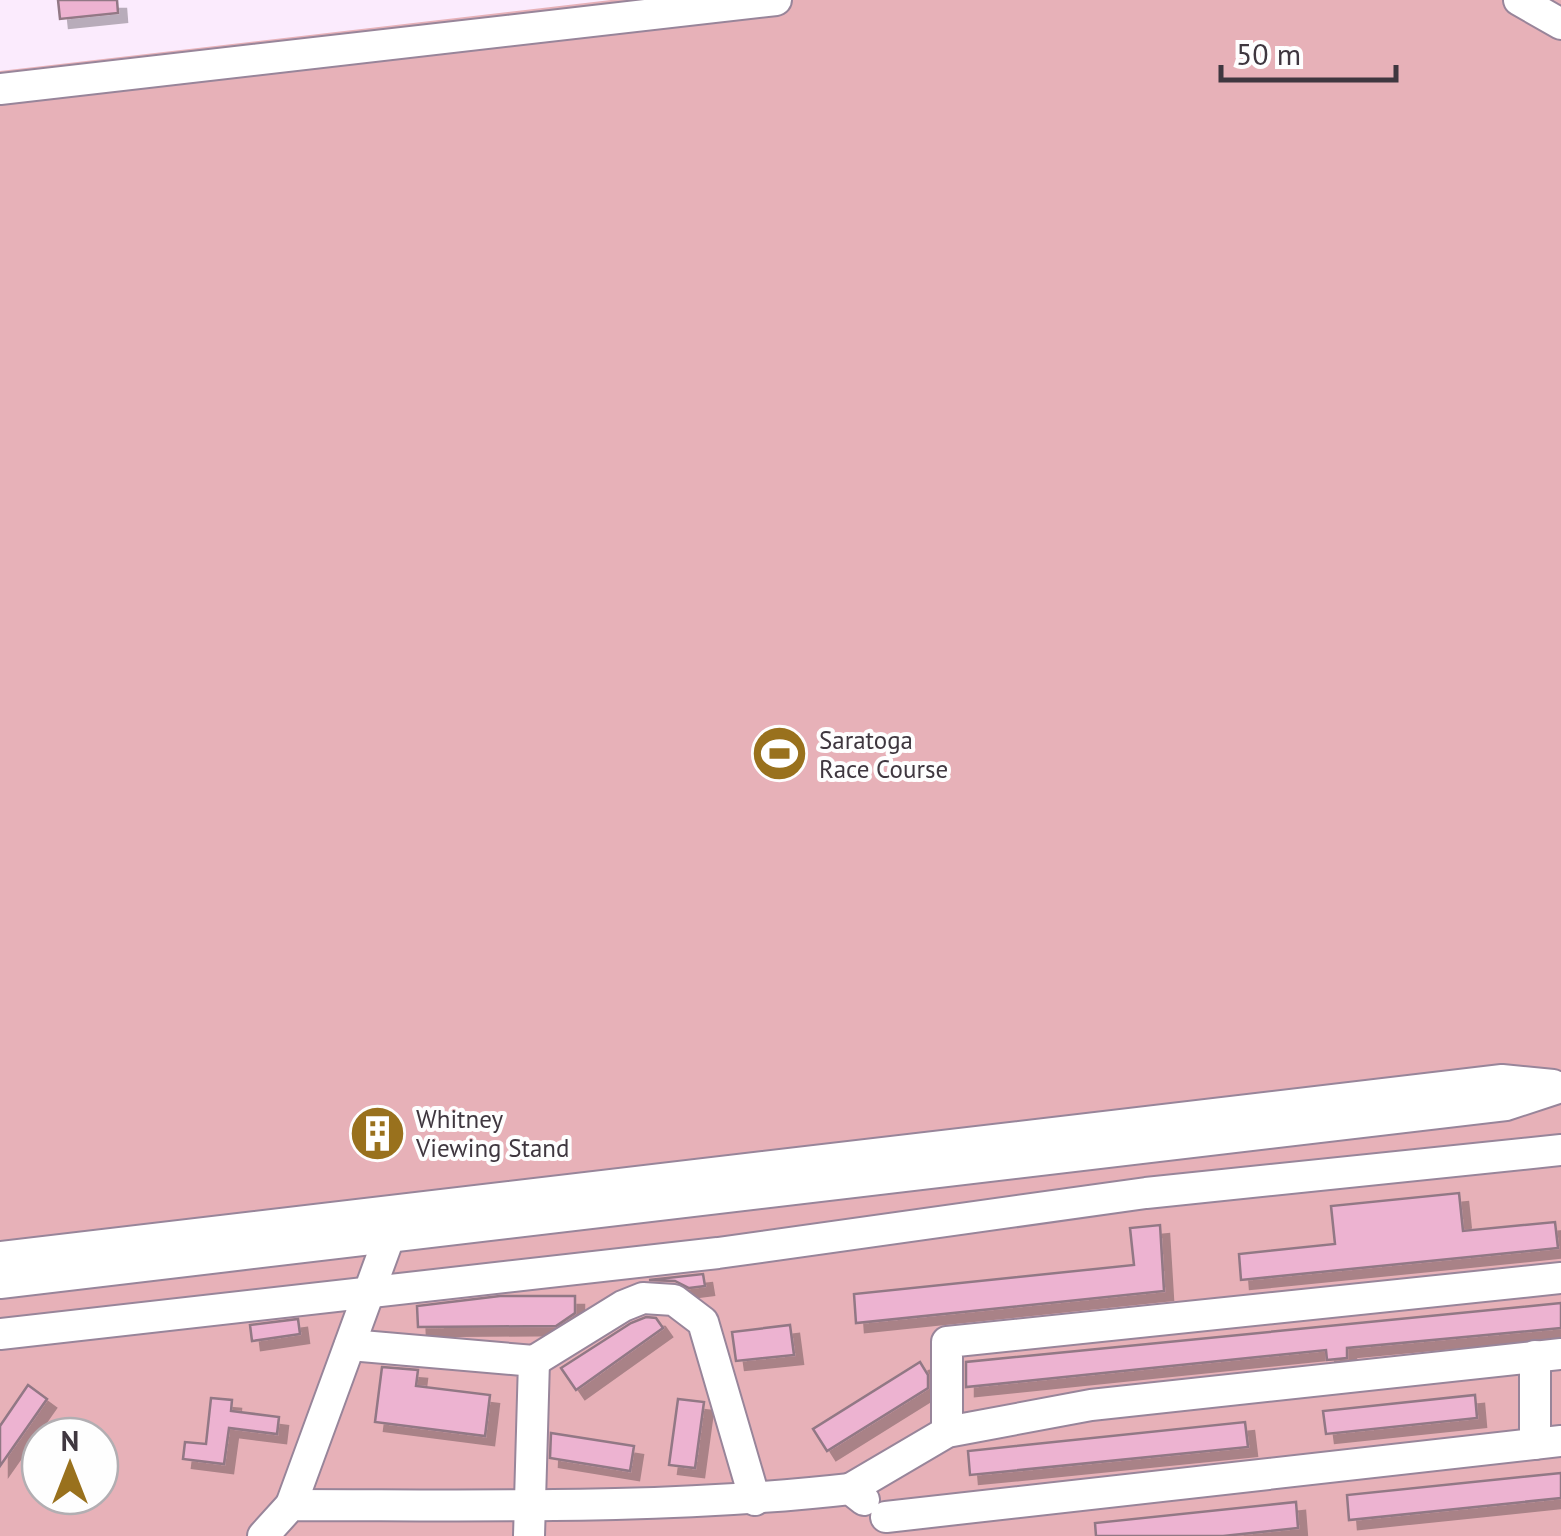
<svg xmlns="http://www.w3.org/2000/svg" width="1561" height="1536" font-family="'PT Sans',sans-serif">
  <style>
    .grass { fill: #e7b1b8; fill-rule: evenodd }
    .building { fill: #edb3d1; stroke: #927885; stroke-width: 2.5; filter: url(#shadow) }
    .lines { fill: none; stroke-linecap: round; stroke-linejoin: round }
    .minor-casing { stroke: #98859a; stroke-width: 34 }
    .minor { stroke: #fff; stroke-width: 30 }
    .labels { text-anchor: middle; dominant-baseline: central; stroke-width: 8; stroke-linejoin: round; paint-order: stroke }
    .poi-label { font-size: 25px; fill: #3f373f; stroke: #fefefe; text-anchor: start }
  </style>
  <defs>
    <filter id="shadow"><feDropShadow dx="9" dy="9" stdDeviation="0" flood-color="#0004"/></filter>
  </defs>
  <rect width="100%" height="100%" fill="#fbebfd"/>
  <!-- grass -->
  <path class="grass" d="M611,0H1561V1536H0V71ZM40,1436H100V1496H40Z"/>
  <!-- building -->
  <g class="building">
    <path d="M58,0H117L118,13L60,19Z"/>
    <path d="M1459,1193L1463,1231L1555,1222L1558,1248L1241,1280L1239,1254L1335,1244L1331,1206Z"/>
    <path d="M1160,1225L1164,1291L856,1323L854,1294L1134,1265L1130,1228Z"/>
    <path d="M703,1274L705,1286L689,1288L675,1281L649,1280Z"/>
    <path d="M500,1296H575V1313L556,1326L418,1327L417,1306Z"/>
    <path d="M1561,1303V1328L1347,1348V1358L1327,1360L1326,1350L966,1387V1362Z"/>
    <path d="M646,1317L656,1318L663,1328L576,1390L561,1368L631,1323Z"/>
    <path d="M298,1319L300,1334L252,1341L250,1325Z"/>
    <path d="M790,1325L794,1355L736,1361L732,1332Z"/>
    <path d="M920,1362L928,1375V1388L827,1451L813,1429Z"/>
    <path d="M382,1367L418,1370L416,1386L490,1395L485,1436L375,1422Z"/>
    <path d="M28,1385L47,1399L0,1466V1426Z"/>
    <path d="M1475,1395L1477,1418L1326,1434L1323,1411Z"/>
    <path d="M211,1398L232,1400L231,1411L279,1417L277,1434L229,1428L224,1464L183,1459L185,1442L206,1444Z"/>
    <path d="M678,1399L704,1402L695,1468L669,1465Z"/>
    <path d="M1245,1422L1248,1447L970,1475L968,1451Z"/>
    <path d="M551,1433L634,1446L630,1471L550,1458Z"/>
    <path d="M1561,1473V1498L1349,1520L1347,1495Z"/>
    <path d="M1296,1502L1298,1528L1223,1536H1096L1095,1523Z"/>
  </g>
  <g class="lines">
    <defs>
      <g id="minor">
        <path d="M1519,0L1561,24"/>
        <path d="M0,89L776,0"/>
        <path d="M0,1257L1502,1080L1553,1085"/>
        <path d="M0,1283L1506,1105L1561,1087"/>
        <path d="M0,1334L718,1253L1146,1193L1561,1150"/>
        <path d="M350,1345L534,1361L529,1536"/>
        <path d="M1535,1356V1444"/>
        <path d="M534,1361L623,1306L643,1298L674,1300L703,1322L755,1500"/>
        <path d="M947,1432V1342L1561,1278"/>
        <path d="M850,1489L947,1432L1091,1405L1561,1354"/>
        <path d="M291,1505L395,1221"/>
        <path d="M886,1517L1561,1441"/>
        <path d="M263,1536L291,1505C477,1505 664,1510 850,1489L864,1500"/>
      </g>
    </defs>
    <!-- minor casing -->
    <use href="#minor" class="minor-casing"/>
    <!-- minor -->
    <use href="#minor" class="minor"/>
  </g>
  <!-- icons -->
  <defs>
    <symbol id="stadium-disc" viewBox="-11 -11 22 22"><circle r="9.5" fill="#99711d" stroke="#fefefe"/><path d="M0-5a6.5 5 0 1 0 0 10a6.5 5 0 1 0 0-10ZM-3.5-1.8h7v3.6h-7Z" fill="#fff"/></symbol>
    <symbol id="building-disc" viewBox="-11 -11 22 22"><circle r="9.5" fill="#99711d" stroke="#fefefe"/><path d="M-4-6H4V6H1V3H-1V6H-4ZM-2.5-4.3h1.7v1.8h-1.7ZM.8-4.3h1.7v1.8H.8ZM-2.5-1h1.7V.8h-1.7ZM.8-1h1.7V.8H.8Z" fill="#fff"/></symbol>
  </defs>
  <g fill-rule="evenodd">
    <use href="#stadium-disc" x="748" y="722" width="63" height="63"/>
    <use href="#building-disc" x="346" y="1102" width="63" height="63"/>
  </g>
  <g class="labels">
    <!-- poi labels -->
    <g class="poi-label">
      <text x="819" y="740">Saratoga<tspan x="819" dy="29">Race Course</tspan></text>
      <text x="416" y="1119">Whitney<tspan x="416" dy="29">Viewing Stand</tspan></text>
    </g>
  </g>
  <!-- north arrow -->
  <g transform="translate(70 1466)"><circle r="48" fill="#fefefe" stroke="#b2aeb2" stroke-width="2.5"/>
  <path d="M0-8L18 38L0 25L-18 38Z" fill="#99711d"/>
  <text y="-15" font-size="28" font-weight="bold" text-anchor="middle" fill="#3f373f">N</text>
  </g>
  <!-- scale -->
  <path d="M1221 65v15h175v-15" fill="none" stroke="#3f373f" stroke-width="5"/>
  <text x="1236" y="65" font-size="30" fill="#3f373f" stroke="#fefefe" stroke-width="8" paint-order="stroke">50 m</text>
</svg>
